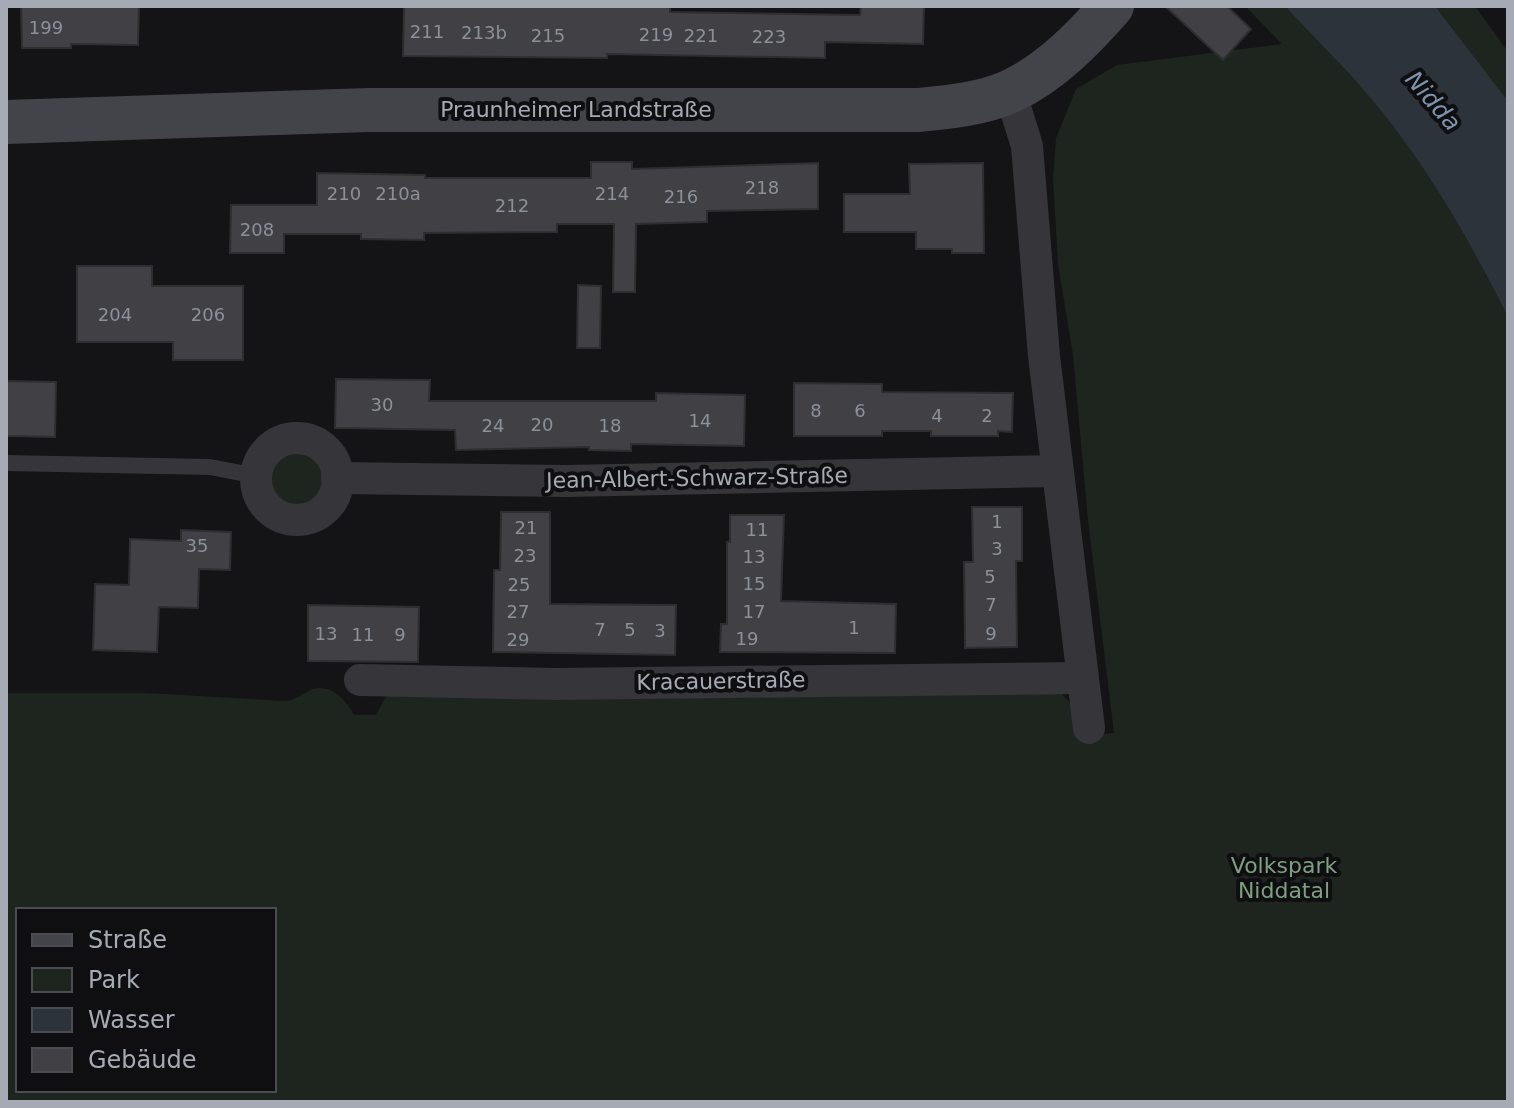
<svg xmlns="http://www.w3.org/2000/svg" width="1514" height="1108" font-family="'DejaVu Sans',sans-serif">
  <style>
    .green { fill: #1e251f; fill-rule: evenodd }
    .water { fill: #2c333a }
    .building { fill: #404045; stroke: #2e2e31; stroke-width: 2 }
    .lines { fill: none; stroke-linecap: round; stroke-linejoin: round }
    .lane { stroke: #35353a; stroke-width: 16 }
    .street { stroke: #35353a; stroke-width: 32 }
    .secondary { stroke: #43444a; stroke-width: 44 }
    .labels { text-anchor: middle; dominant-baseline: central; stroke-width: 8; stroke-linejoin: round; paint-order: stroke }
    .number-label { font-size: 18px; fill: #8c9099 }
    .street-label { font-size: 22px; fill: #a6aab5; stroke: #0f0e10 }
    .park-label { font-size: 22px; fill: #7e9f81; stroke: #0f0e10 }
    .water-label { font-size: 24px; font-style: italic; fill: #7e95ae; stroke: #0f0e10 }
  </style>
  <rect width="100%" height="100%" fill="#141315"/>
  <!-- green -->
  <g class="green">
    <path d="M1245,6H1285C1312,36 1342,64 1368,95C1425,162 1469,239 1508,317V1102H6V693H146L286,701C296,700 301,694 311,690C330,682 346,700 354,715H376L385,698L394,693L1055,690C1074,700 1076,716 1083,735L1114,733L1088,520L1073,355L1058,264L1053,178L1056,138L1076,89L1117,65L1282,44ZM18,910H274V1090H18Z"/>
    <path d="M1435,6H1475L1508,52V101Z"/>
    <circle cx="298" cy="480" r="27"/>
  </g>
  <!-- water -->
  <path class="water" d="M1285,6H1435L1508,101V317C1469,239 1425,162 1368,95C1342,64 1312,36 1285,6Z"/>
  <!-- building -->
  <g class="building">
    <path d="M21,6H139L138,45L71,44V48H22Z"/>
    <path d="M404,6H670V12L860,15L861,6L924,7L923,44L825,42V58L607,54V58L403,56Z"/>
    <path d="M1165,6H1227L1251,29L1223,60Z"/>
    <path d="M591,162H632V169L818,163V209L707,211V222L636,224L635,292H613L614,224H557V232L424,233V240L361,239V234H284V253H230L231,205H317V173L425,175V178H591Z"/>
    <path d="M983,163L984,253H952V249H916V232H844V194H910L909,164Z"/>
    <path d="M77,266H152V286H243V360H173V342H77Z"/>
    <path d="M578,285L601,286L600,348H577Z"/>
    <path d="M336,379L430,380L429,401H656V393L745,395L744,446L631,444V451L589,450V447L456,450L455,430L335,428Z"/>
    <path d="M6,381L56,382L55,437L6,436Z"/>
    <path d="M794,383L882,384V392L1013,393L1012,432L998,431V436H931V431H882V436H794Z"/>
    <path d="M972,507H1022V561H1016L1017,647L965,648L964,562H973Z"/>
    <path d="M501,512H550V604L676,605L675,655L493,652L494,570H500Z"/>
    <path d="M730,515H784L781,601L896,604L895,653L720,652L721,624H727V542H730Z"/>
    <path d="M181,530L231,532L230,570L199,569L198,608L159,607L157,652L93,650L95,584L129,585L130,539L181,541Z"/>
    <path d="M308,605L419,607L418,662L308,661Z"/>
  </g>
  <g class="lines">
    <!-- lane -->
    <path class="lane" d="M6,463L210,467L256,476"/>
    <!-- street -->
    <g class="street">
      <path d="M1010,91L1027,146L1044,356L1089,728"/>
      <circle cx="297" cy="479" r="41"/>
      <path d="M337,478L566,481L1057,471"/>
      <path d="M360,680L555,684L1082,678"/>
    </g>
    <!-- secondary -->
    <path class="secondary" d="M6,122L369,110H918C949,107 982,104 1011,91C1050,73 1084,38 1112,6"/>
  </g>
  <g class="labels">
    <!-- number labels -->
    <g class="number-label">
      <text x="46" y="27">199</text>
      <text x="427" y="31">211</text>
      <text x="484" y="32">213b</text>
      <text x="656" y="34">219</text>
      <text x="548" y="35">215</text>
      <text x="701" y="35">221</text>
      <text x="769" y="36">223</text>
      <text x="762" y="187">218</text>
      <text x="344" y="193">210</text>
      <text x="398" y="193">210a</text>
      <text x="612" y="193">214</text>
      <text x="681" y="196">216</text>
      <text x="512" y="205">212</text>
      <text x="257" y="229">208</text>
      <text x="115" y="314">204</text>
      <text x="208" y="314">206</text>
      <text x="382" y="404">30</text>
      <text x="816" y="410">8</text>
      <text x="860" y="410">6</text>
      <text x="937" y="415">4</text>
      <text x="987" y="415">2</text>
      <text x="700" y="420">14</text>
      <text x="542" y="424">20</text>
      <text x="493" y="425">24</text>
      <text x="610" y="425">18</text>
      <text x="997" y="521">1</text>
      <text x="526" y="527">21</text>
      <text x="757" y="529">11</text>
      <text x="197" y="545">35</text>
      <text x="997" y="548">3</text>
      <text x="525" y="555">23</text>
      <text x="754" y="556">13</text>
      <text x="990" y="576">5</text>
      <text x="754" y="583">15</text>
      <text x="519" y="584">25</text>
      <text x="991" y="604">7</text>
      <text x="518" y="611">27</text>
      <text x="754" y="611">17</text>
      <text x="854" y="627">1</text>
      <text x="600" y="629">7</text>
      <text x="630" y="629">5</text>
      <text x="660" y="630">3</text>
      <text x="326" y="633">13</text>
      <text x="991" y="633">9</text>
      <text x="363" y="634">11</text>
      <text x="400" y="634">9</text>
      <text x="747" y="638">19</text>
      <text x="518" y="639">29</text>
    </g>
    <!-- street labels -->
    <g class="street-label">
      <text x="576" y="109">Praunheimer Landstraße</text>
      <text transform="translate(697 478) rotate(-1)">Jean-Albert-Schwarz-Straße</text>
      <text transform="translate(721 681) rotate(-1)">Kracauerstraße</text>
    </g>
    <!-- park labels -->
    <g class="park-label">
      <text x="1284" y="865">Volkspark<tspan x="1284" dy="25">Niddatal</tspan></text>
    </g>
    <!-- water labels -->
    <g class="water-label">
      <text transform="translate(1433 101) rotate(49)">Nidda</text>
    </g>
  </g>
  <!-- border -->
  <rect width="1514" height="1108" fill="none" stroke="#a6aab5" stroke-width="16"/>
  <!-- legend -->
  <rect x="16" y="908" width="260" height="184" fill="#0f0e10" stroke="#4b4c52" stroke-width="2"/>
  <rect x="32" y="934" width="40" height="12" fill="#43444a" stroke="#4b4c52" stroke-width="2"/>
  <text x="88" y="948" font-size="24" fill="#a6aab5">Straße</text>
  <rect x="32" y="968" width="40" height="24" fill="#1e251f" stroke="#4b4c52" stroke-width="2"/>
  <text x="88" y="988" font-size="24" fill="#a6aab5">Park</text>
  <rect x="32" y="1008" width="40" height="24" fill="#2c333a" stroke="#4b4c52" stroke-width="2"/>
  <text x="88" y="1028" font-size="24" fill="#a6aab5">Wasser</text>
  <rect x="32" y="1048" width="40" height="24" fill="#404045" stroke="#4b4c52" stroke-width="2"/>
  <text x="88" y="1068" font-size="24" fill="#a6aab5">Gebäude</text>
</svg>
